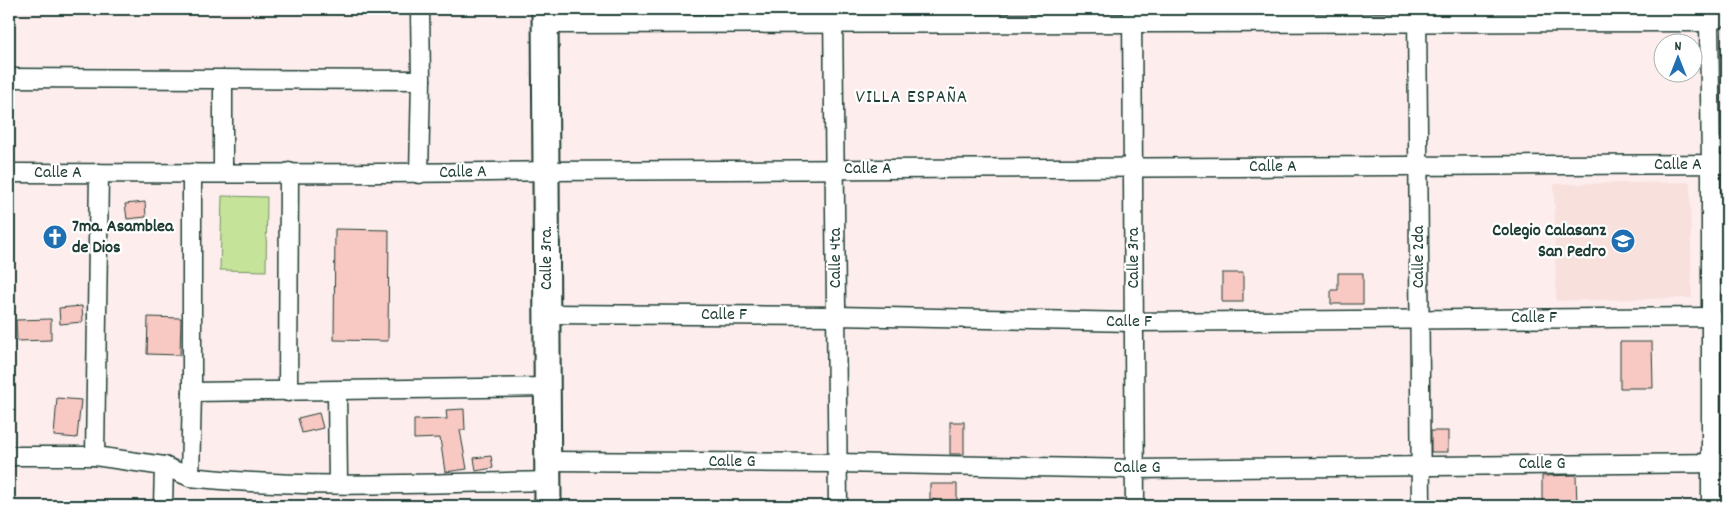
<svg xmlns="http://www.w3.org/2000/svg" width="1736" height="515" font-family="Dekko,sans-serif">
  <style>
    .built { fill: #f8e0dd }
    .green { fill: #c6e39a; stroke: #729067 }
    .building { fill: #f8c8c2; stroke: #1f3d34 }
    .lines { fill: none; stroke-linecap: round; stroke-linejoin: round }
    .service-casing { stroke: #1f3d34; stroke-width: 12 }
    .minor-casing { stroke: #1f3d34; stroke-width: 21 }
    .secondary-casing { stroke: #1f3d34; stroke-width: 29 }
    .service { stroke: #fff; stroke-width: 9 }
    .minor { stroke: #fff; stroke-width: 18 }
    .secondary { stroke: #fff; stroke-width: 25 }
    .labels { text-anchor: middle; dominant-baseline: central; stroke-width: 4.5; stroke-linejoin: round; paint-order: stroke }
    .street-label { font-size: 18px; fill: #1f3d34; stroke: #fff }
    .poi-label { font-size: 18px; font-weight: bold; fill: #1f3d34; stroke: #fff; text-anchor: start }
    .neighbourhood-label { font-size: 19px; letter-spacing: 1px; fill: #1f3d34; stroke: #fff }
  </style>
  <rect width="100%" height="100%" fill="#fdeeed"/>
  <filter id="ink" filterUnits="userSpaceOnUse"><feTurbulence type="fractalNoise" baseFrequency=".02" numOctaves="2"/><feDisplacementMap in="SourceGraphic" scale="10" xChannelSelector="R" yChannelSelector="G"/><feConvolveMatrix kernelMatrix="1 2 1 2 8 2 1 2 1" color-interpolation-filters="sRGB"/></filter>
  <g filter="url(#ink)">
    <!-- built -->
    <path class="built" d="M1690,182L1692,298L1556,301L1554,184Z"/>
    <!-- green -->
    <path class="green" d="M222,196L267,197L266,271L220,270Z"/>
    <!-- building -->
    <g class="building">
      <path d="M145,202L146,217L127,219L125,204Z"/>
      <path d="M335,229L389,230L388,341L334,340Z"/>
      <rect x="1222" y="273" width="21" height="29"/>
      <path d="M1338,273H1363V304H1331V290H1338Z"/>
      <path d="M82,306L83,322L60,324L59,308Z"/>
      <path d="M148,317L181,318L180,355L147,354Z"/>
      <path d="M51,319V340L17,341L16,320Z"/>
      <path d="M1620,342H1652L1653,388H1620Z"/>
      <path d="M57,398L81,400L77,438L54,436Z"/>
      <path d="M464,409L465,430H460L467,469L445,472L440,438L414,439V420L447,419L446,410Z"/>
      <path d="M319,413L323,428L302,433L298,418Z"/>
      <rect x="950" y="422" width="14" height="32"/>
      <rect x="1431" y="431" width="17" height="21"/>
      <path d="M491,456L493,468L476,471L474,458Z"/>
      <path d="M1576,475L1577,506H1542V476Z"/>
      <path d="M930,484H957V506H937L936,500H930Z"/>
    </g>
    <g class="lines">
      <defs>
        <path id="service" d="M1711,317H1727"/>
        <g id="minor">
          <path d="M833,9L838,506"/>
          <path d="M1132,9L1135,506"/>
          <path d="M1417,9L1421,506"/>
          <path d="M1709,22L1711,164V506"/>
          <path d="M546,24L1709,22L1727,14"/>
          <path d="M9,78L421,80"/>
          <path d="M223,79V172"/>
          <path d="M9,173C188,173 367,175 546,171L1727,164"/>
          <path d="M192,173V392L190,477C308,490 429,483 548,481"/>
          <path d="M419,174L421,80L420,9"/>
          <path d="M547,314L836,316L1134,322L1711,317"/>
          <path d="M337,391L338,484"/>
          <path d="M192,392L547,387"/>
          <path d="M288,392L289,172"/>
          <path d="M9,456H95L164,466L190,477"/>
          <path d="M95,456L99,173"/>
          <path d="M548,461L838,463L1135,469L1727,463"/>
          <path d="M163,506L164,466"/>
        </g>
        <path id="secondary" d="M545,9L548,506"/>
      </defs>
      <!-- service casing -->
      <use href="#service" class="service-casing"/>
      <!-- minor casing -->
      <use href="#minor" class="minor-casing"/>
      <!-- secondary casing -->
      <use href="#secondary" class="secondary-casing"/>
      <!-- service -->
      <use href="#service" class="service"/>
      <!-- minor -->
      <use href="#minor" class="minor"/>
      <!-- secondary -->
      <use href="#secondary" class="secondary"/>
    </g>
  </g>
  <!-- icons -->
  <defs>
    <symbol id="church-disc" viewBox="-11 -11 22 22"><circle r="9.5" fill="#1f6fb2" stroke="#fff"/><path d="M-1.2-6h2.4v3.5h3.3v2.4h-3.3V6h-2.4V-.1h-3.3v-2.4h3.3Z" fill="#fff"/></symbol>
    <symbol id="school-disc" viewBox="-11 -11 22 22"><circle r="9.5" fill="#1f6fb2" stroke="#fff"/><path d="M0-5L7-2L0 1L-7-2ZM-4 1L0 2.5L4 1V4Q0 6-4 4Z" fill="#fff"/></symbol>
  </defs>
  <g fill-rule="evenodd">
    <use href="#church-disc" x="41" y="223" width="28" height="28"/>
    <use href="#school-disc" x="1609" y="227" width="28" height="28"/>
  </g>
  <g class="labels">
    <!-- street labels -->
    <g class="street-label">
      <text x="1678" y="165">Calle A</text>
      <text x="1273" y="167">Calle A</text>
      <text x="868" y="169">Calle A</text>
      <text x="58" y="173">Calle A</text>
      <text transform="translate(463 173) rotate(-1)">Calle A</text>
      <text transform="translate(1419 257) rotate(-90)">Calle 2da</text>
      <text transform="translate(547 258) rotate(-90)">Calle 3ra.</text>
      <text transform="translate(836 258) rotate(-90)">Calle 4ta</text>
      <text transform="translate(1134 258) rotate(-90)">Calle 3ra</text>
      <text x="724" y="315">Calle F</text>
      <text x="1534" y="318">Calle F</text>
      <text x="1129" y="322">Calle F</text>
      <text x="732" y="462">Calle G</text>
      <text x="1542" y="464">Calle G</text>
      <text x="1137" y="468">Calle G</text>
    </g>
    <!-- poi labels -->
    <g class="poi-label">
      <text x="72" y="227">7ma. Asamblea<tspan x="72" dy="21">de Dios</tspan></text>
      <text x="1606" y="231" text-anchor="end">Colegio Calasanz<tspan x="1606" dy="21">San Pedro</tspan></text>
    </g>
    <!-- neighbourhood labels -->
    <g class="neighbourhood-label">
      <text x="912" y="98">VILLA ESPAÑA</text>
    </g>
  </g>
  <!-- margin -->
  <rect width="1736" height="515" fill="none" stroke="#fff" stroke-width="30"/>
  <rect x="15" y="15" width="1706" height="485" fill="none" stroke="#1f3d34" stroke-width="2" filter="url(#ink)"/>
  <!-- north arrow -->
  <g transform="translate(1678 58)"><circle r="24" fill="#ffffff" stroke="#a5b1ae"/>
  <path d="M0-4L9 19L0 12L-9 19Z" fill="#1f6fb2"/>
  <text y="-8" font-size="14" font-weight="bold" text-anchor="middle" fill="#1f3d34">N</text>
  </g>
</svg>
